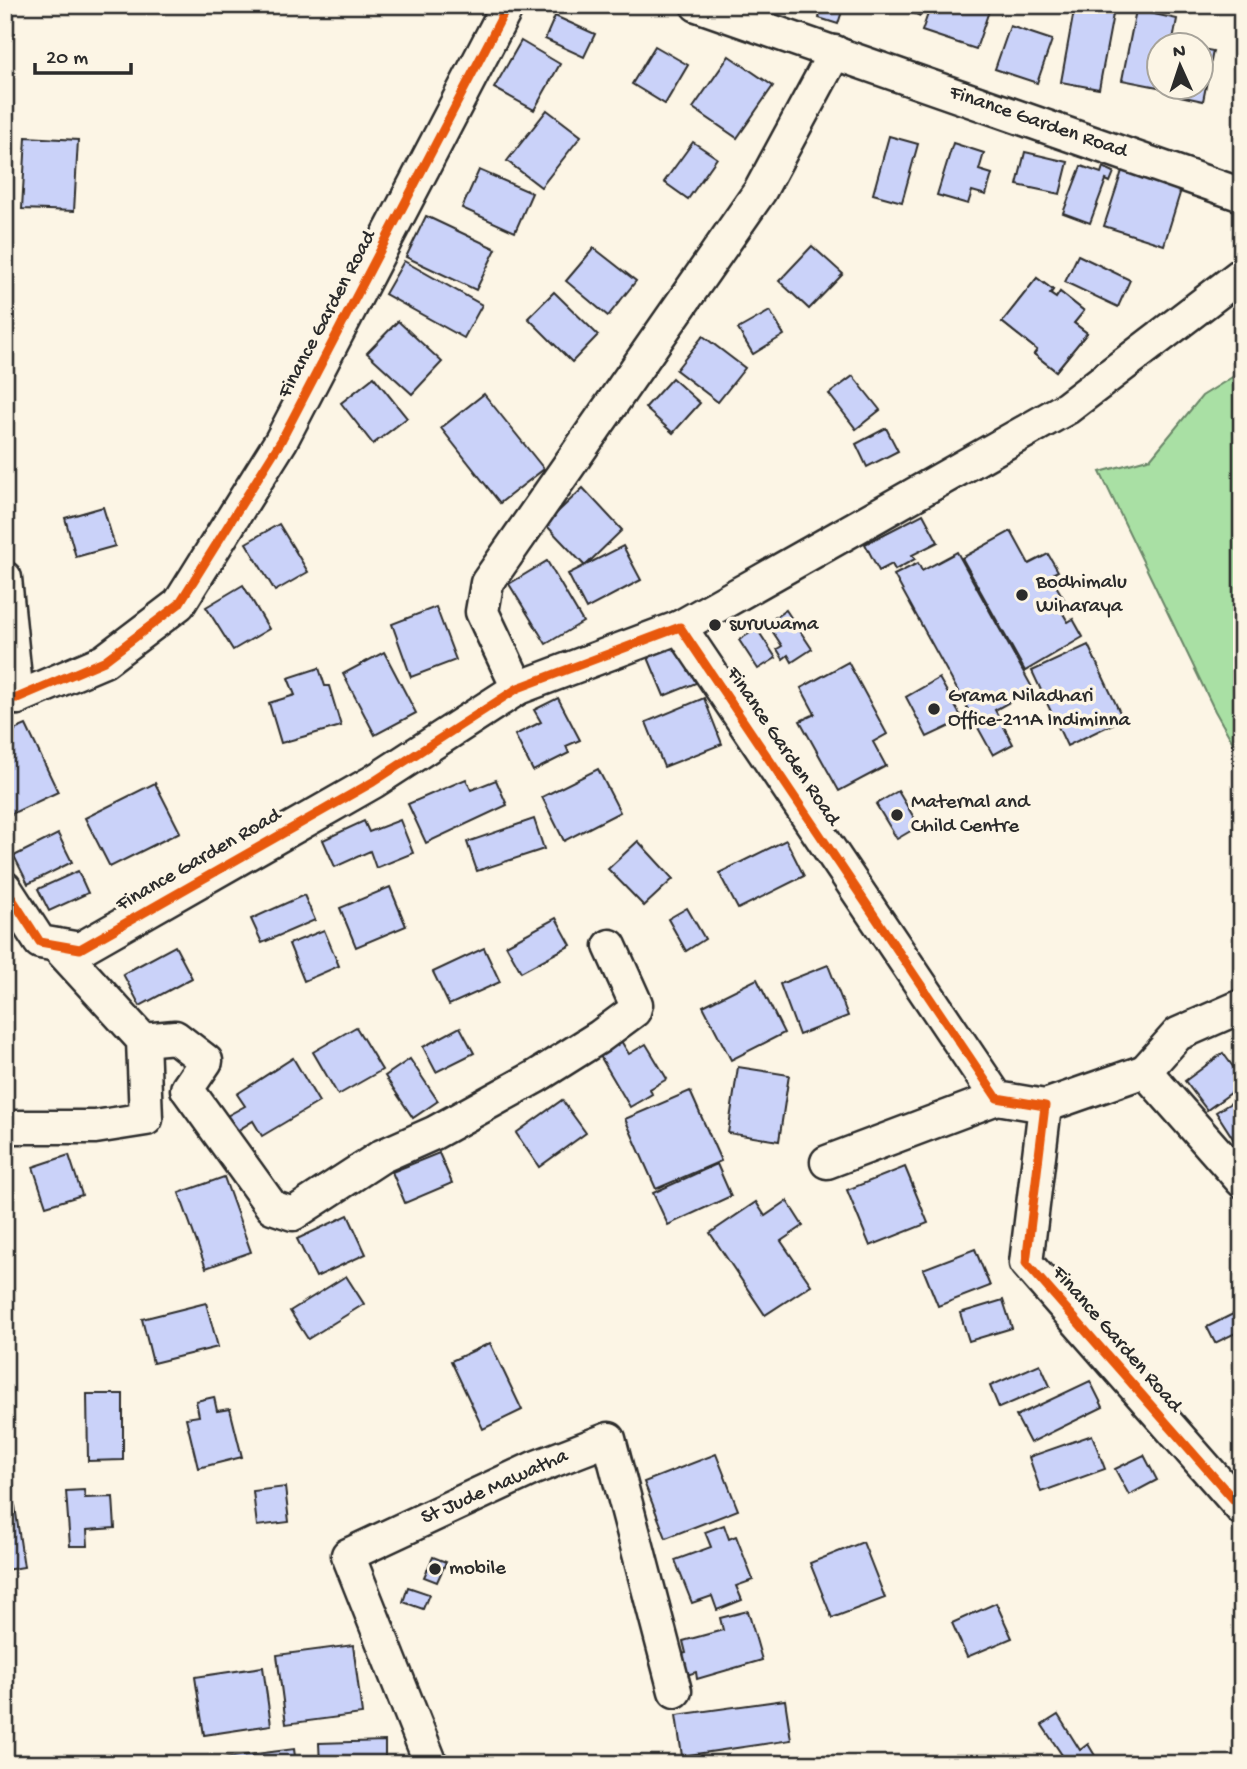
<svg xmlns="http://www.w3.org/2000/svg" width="1247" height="1769" font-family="'Gochi Hand',sans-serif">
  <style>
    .green { fill: #a9e0a4; stroke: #6a8668; stroke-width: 2 }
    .building { fill: #cad2f9; stroke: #2b2b2b; stroke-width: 2 }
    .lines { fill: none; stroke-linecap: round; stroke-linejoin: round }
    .street-casing { stroke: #2b2b2b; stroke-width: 37 }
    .street { stroke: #fcf5e5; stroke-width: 32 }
    .cycleway-casing { stroke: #fcf5e5; stroke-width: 13 }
    .cycleway { stroke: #e8590c; stroke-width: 9 }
    .poi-dot { fill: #2b2b2b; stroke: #fcf5e5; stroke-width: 2.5 }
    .labels { text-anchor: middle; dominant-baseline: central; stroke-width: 7; stroke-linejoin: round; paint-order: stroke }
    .street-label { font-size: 21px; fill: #2b2b2b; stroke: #fcf5e5 }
    .poi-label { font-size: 21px; fill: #2b2b2b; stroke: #fcf5e5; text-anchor: start }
  </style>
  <rect width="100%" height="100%" fill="#fcf5e5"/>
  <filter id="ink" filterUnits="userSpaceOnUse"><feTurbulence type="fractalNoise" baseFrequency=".0143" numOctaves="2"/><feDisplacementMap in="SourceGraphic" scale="14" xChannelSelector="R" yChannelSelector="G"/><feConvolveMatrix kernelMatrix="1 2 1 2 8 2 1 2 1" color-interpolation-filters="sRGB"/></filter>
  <g filter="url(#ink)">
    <!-- green -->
    <path class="green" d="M1242,371V759L1215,711L1100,472L1151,458L1202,396Z"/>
    <!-- building -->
    <g class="building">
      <path d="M822,5H844L838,24L819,18Z"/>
      <path d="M895,5H925L920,16Z"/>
      <path d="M931,5H991L976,49L922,31Z"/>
      <path d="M1075,5L1114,9L1099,89L1061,82Z"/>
      <path d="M1136,10L1177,19L1172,46H1160V88H1163L1122,80Z"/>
      <path d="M555,16L595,34L584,57L545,39Z"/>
      <path d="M1010,26L1052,40L1037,83L995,69Z"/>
      <path d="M521,41L560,64L534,110L494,88Z"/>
      <path d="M655,46L688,65L665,104L632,84Z"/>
      <path d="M1202,49L1213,51L1203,101L1180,96L1182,88H1202Z"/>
      <path d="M729,56L773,86L737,138L693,108Z"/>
      <path d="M547,110L581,136L541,187L507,161Z"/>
      <path d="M889,136L918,144L902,202L873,194Z"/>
      <path d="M26,137L78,140L74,211L22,209Z"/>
      <path d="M693,142L717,158L688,199L664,182Z"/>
      <path d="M953,143L984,153L979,170L992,174L986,195L972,191L968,204L937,195Z"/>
      <path d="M1025,152L1068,162L1060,194L1017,185Z"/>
      <path d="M1081,166L1101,173L1103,167L1114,172L1110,182L1106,180L1090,223L1063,213Z"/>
      <path d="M479,170L532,193L515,232L462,208Z"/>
      <path d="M1122,171L1181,190L1164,245L1104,226Z"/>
      <path d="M426,216L496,249L476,290L406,257Z"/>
      <path d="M812,246L843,274L809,309L779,281Z"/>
      <path d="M594,248L636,281L608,316L566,281Z"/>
      <path d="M1078,255L1130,280L1118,307L1065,282Z"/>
      <path d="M404,261L482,305L464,338L385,294Z"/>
      <path d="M1037,278L1053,290L1050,294L1056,298L1060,292L1084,311L1074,323L1087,333L1056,371L1034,354L1037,350L1002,322Z"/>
      <path d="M1037,278L1053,290L1050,294L1056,298L1060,292L1084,311L1074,323L1087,333L1056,371L1034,354L1037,350L1002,322Z"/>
      <path d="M554,292L598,335L572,362L528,318Z"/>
      <path d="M770,311L784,335L753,354L738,329Z"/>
      <path d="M398,321L442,362L412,394L367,353Z"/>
      <path d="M703,336L745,368L718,402L676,370Z"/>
      <path d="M853,376L880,410L856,429L829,394Z"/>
      <path d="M374,377L407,418L373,444L341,403Z"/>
      <path d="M672,378L700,403L673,433L645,408Z"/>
      <path d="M484,394L544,469L500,503L441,428Z"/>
      <path d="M886,428L898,451L867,467L856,444Z"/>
      <path d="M583,488L622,530L585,566L545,524Z"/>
      <path d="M103,507L115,546L76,557L65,518Z"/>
      <path d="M923,514L938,542L912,555L915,559L895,570L892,564L879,571L865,544Z"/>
      <path d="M279,524L308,572L275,591L246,543Z"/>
      <path d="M1011,531L1029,564L1048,554L1058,571L1054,573L1059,582L1055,584L1068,606L1061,610L1068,622L1073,619L1083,637L1025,671L962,558Z"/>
      <path d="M623,546L641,580L586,609L568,574Z"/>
      <path d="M957,552L1033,689L995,710L1013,744L993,755L894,575L918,563L922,571Z"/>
      <path d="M547,561L583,622L546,644L509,584Z"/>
      <path d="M243,585L269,629L233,650L206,607Z"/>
      <path d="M436,607L456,660L411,677L392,624Z"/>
      <path d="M786,610L812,649L792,662L788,655L783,659L777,649L782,646L767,623Z"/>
      <path d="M757,629L776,658L758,669L739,640Z"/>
      <path d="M679,642L696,683L664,696L647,655Z"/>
      <path d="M1088,645L1123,719L1067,746L1032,671Z"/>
      <path d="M384,652L416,713L375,735L343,674Z"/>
      <path d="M848,662L887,734L873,742L886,766L839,791L800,721L815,714L801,688Z"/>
      <path d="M319,668L325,686H329L341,726L281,743L269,703L295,695L288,678Z"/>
      <path d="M939,678L963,720L927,737L906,697Z"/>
      <path d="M558,698L580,740L566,746L569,753L533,771L515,735L541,722L534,710Z"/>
      <path d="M704,698L722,744L664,767L646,722Z"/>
      <path d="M26,725L58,792L5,817V734Z"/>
      <path d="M598,769L620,812L564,841L542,797Z"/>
      <path d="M466,779L471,790L496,780L507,805L426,843L408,804Z"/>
      <path d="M155,783L180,832L110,867L85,818Z"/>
      <path d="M898,791L919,826L897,839L876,804Z"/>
      <path d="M534,819L544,849L477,871L467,842Z"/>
      <path d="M400,820L413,853L376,868L370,851L335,867L323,840L364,821L369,832Z"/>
      <path d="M58,834L72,862L28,884L14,856Z"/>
      <path d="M786,840L804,876L738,909L719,873Z"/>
      <path d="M638,841L673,879L644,906L608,869Z"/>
      <path d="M78,871L88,893L49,911L38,889Z"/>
      <path d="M390,887L406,926L356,947L340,908Z"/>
      <path d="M304,895L315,920L262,943L251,919Z"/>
      <path d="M687,908L705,939L686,951L668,919Z"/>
      <path d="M556,918L571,945L521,972L506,945Z"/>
      <path d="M324,930L339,966L304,981L289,944Z"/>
      <path d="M175,946L192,978L140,1006L123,974Z"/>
      <path d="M484,948L500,982L449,1005L433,972Z"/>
      <path d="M828,965L848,1016L799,1035L780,984Z"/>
      <path d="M757,979L784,1033L731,1060L703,1006Z"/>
      <path d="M356,1027L382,1070L338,1095L313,1052Z"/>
      <path d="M460,1027L474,1053L436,1072L423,1047Z"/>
      <path d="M618,1036L629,1054L646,1044L667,1079L650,1089L652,1094L630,1107L596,1049Z"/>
      <path d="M1223,1053L1242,1079V1085L1207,1110L1185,1081Z"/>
      <path d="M293,1058L319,1102L262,1136L253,1121L235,1132L227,1116L245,1106L237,1094Z"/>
      <path d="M410,1059L438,1101L413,1118L385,1076Z"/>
      <path d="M738,1067L789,1075L779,1141L728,1133Z"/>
      <path d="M690,1091L721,1161L656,1189L625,1119Z"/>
      <path d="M1239,1098L1242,1102V1139L1236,1143L1216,1112Z"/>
      <path d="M562,1100L586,1133L539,1167L516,1133Z"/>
      <path d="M439,1153L452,1183L405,1203L392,1172Z"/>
      <path d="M69,1155L82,1195L46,1206L33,1167Z"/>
      <path d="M717,1164L731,1196L668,1225L653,1193Z"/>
      <path d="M905,1167L928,1223L870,1246L847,1190Z"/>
      <path d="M224,1177L251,1252L206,1268L179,1193Z"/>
      <path d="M787,1201L803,1226L781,1241L811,1285L765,1315L710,1233L756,1202L765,1216Z"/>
      <path d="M348,1215L366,1254L316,1277L297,1239Z"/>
      <path d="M975,1249L990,1286L938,1306L923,1269Z"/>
      <path d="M346,1276L364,1304L308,1339L290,1311Z"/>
      <path d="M1003,1300L1012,1328L969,1341L960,1313Z"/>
      <path d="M206,1303L218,1347L153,1363L142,1319Z"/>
      <path d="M1237,1312L1242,1330L1215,1343L1207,1327Z"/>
      <path d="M490,1343L522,1410L483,1429L451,1361Z"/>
      <path d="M1040,1364L1050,1386L999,1408L990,1386Z"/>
      <path d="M1090,1381L1103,1407L1030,1443L1016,1416Z"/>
      <path d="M87,1394H123V1460L88,1461Z"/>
      <path d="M214,1397L217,1411L230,1409L242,1457L198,1468L186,1418L199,1416L196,1401Z"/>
      <path d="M1092,1435L1105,1469L1041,1492L1029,1457Z"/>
      <path d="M716,1454L738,1510L666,1538L644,1482Z"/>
      <path d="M1144,1455L1157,1480L1129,1495L1115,1469Z"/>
      <path d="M285,1487L289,1522L257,1526L253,1491Z"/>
      <path d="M84,1490L85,1498L113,1497L115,1528L87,1530L88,1546H70L66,1491Z"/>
      <path d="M15,1506L24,1567L5,1570V1507Z"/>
      <path d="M724,1525L729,1539L736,1536L753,1580L736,1586L742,1600L717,1610L712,1596L692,1603L675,1560L711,1547L705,1532Z"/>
      <path d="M863,1542L885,1598L832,1618L810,1563Z"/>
      <path d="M433,1557L446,1562L437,1582L424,1577Z"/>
      <path d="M408,1587L429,1594L423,1609L403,1602Z"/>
      <path d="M996,1603L1012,1638L967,1657L952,1623Z"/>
      <path d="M748,1611L762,1660L697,1679L696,1672L687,1675L682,1654L686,1653L683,1641L723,1630L720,1618Z"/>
      <path d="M353,1645L362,1714L286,1724L277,1655Z"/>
      <path d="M263,1667L271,1725L204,1735L195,1677Z"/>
      <path d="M785,1700L791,1740L682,1756L676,1715Z"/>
      <path d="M1058,1715L1080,1750L1088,1744L1100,1764H1055L1064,1758L1042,1725Z"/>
      <path d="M385,1741V1764H320L319,1743Z"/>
      <path d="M294,1749L296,1764H225L224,1758Z"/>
    </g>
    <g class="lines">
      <defs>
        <g id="street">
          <path d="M697,5L1242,195"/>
          <path d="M5,578L17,698"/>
          <path d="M680,627L1067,408L1242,274"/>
          <path d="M518,688L482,612L487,583L760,191L835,52"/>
          <path d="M5,698H17L104,661L179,604L281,441L508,5"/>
          <path d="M5,888L40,942L80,949L373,782L518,688L680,627L997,1098L1045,1106L1026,1263L1242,1509"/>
          <path d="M143,1040L175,1037L206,1061L187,1089L272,1207L293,1214L382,1156L434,1133L537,1076L599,1037L634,1011L636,1004L610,946"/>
          <path d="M1145,1071L1178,1034L1242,1006"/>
          <path d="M1045,1106L1145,1071L1242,1181"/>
          <path d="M5,1127H95L146,1119L143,1040L56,945"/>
          <path d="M827,1162L997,1098"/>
          <path d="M431,1764L348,1555L534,1468L609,1439L675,1691"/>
        </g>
      </defs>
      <!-- street casing -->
      <use href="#street" class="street-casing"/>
      <!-- street -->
      <use href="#street" class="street"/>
      <defs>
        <g id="cycleway">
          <path d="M5,698H17L104,661L179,604L281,441L508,5"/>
          <path d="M5,888L40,942L80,949L373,782L518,688L680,627L997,1098L1045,1106L1026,1263L1242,1509"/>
        </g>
      </defs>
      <!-- cycleway casing -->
      <use href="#cycleway" class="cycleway-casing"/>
      <!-- cycleway -->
      <use href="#cycleway" class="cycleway"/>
    </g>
  </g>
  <!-- markers -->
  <g class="poi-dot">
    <circle cx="1022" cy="595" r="7"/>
    <circle cx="715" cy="625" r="7"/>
    <circle cx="934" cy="709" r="7"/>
    <circle cx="897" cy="815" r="7"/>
    <circle cx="435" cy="1569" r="7"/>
  </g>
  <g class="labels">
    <!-- street labels -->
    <g class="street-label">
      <text transform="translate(1038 123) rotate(19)">Finance Garden Road</text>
      <text transform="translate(328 315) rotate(-62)">Finance Garden Road</text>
      <text transform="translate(782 747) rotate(56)">Finance Garden Road</text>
      <text transform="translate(199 861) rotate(-30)">Finance Garden Road</text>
      <text transform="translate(1116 1340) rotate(49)">Finance Garden Road</text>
      <text transform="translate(495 1488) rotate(-24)">St Jude Mawatha</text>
    </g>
    <!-- poi labels -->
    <g class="poi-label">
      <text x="1036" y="583">Bodhimalu<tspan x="1036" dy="24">Wiharaya</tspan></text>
      <text x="729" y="625">suruwama</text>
      <text x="948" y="697">Grama Niladhari<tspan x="948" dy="24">Office-211A Indiminna</tspan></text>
      <text x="911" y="803">Maternal and<tspan x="911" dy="24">Child Centre</tspan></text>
      <text x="449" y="1569">mobile</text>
    </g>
  </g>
  <!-- margin -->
  <rect width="1247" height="1769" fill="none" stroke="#fcf5e5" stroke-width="28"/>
  <rect x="14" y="14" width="1219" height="1741" fill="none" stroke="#2b2b2b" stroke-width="2.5" filter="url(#ink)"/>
  <!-- north arrow -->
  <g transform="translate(1180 66) rotate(357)"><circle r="33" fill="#fcf5e5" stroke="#a8a49b" stroke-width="2"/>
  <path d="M0-5L12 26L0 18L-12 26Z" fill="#2b2b2b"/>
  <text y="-10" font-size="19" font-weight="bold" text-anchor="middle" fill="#2b2b2b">N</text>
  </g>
  <!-- scale -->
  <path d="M35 63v10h96v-10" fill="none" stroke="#2b2b2b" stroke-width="3.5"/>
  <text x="46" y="63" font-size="21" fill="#2b2b2b" stroke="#fcf5e5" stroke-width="5" paint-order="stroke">20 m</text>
</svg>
